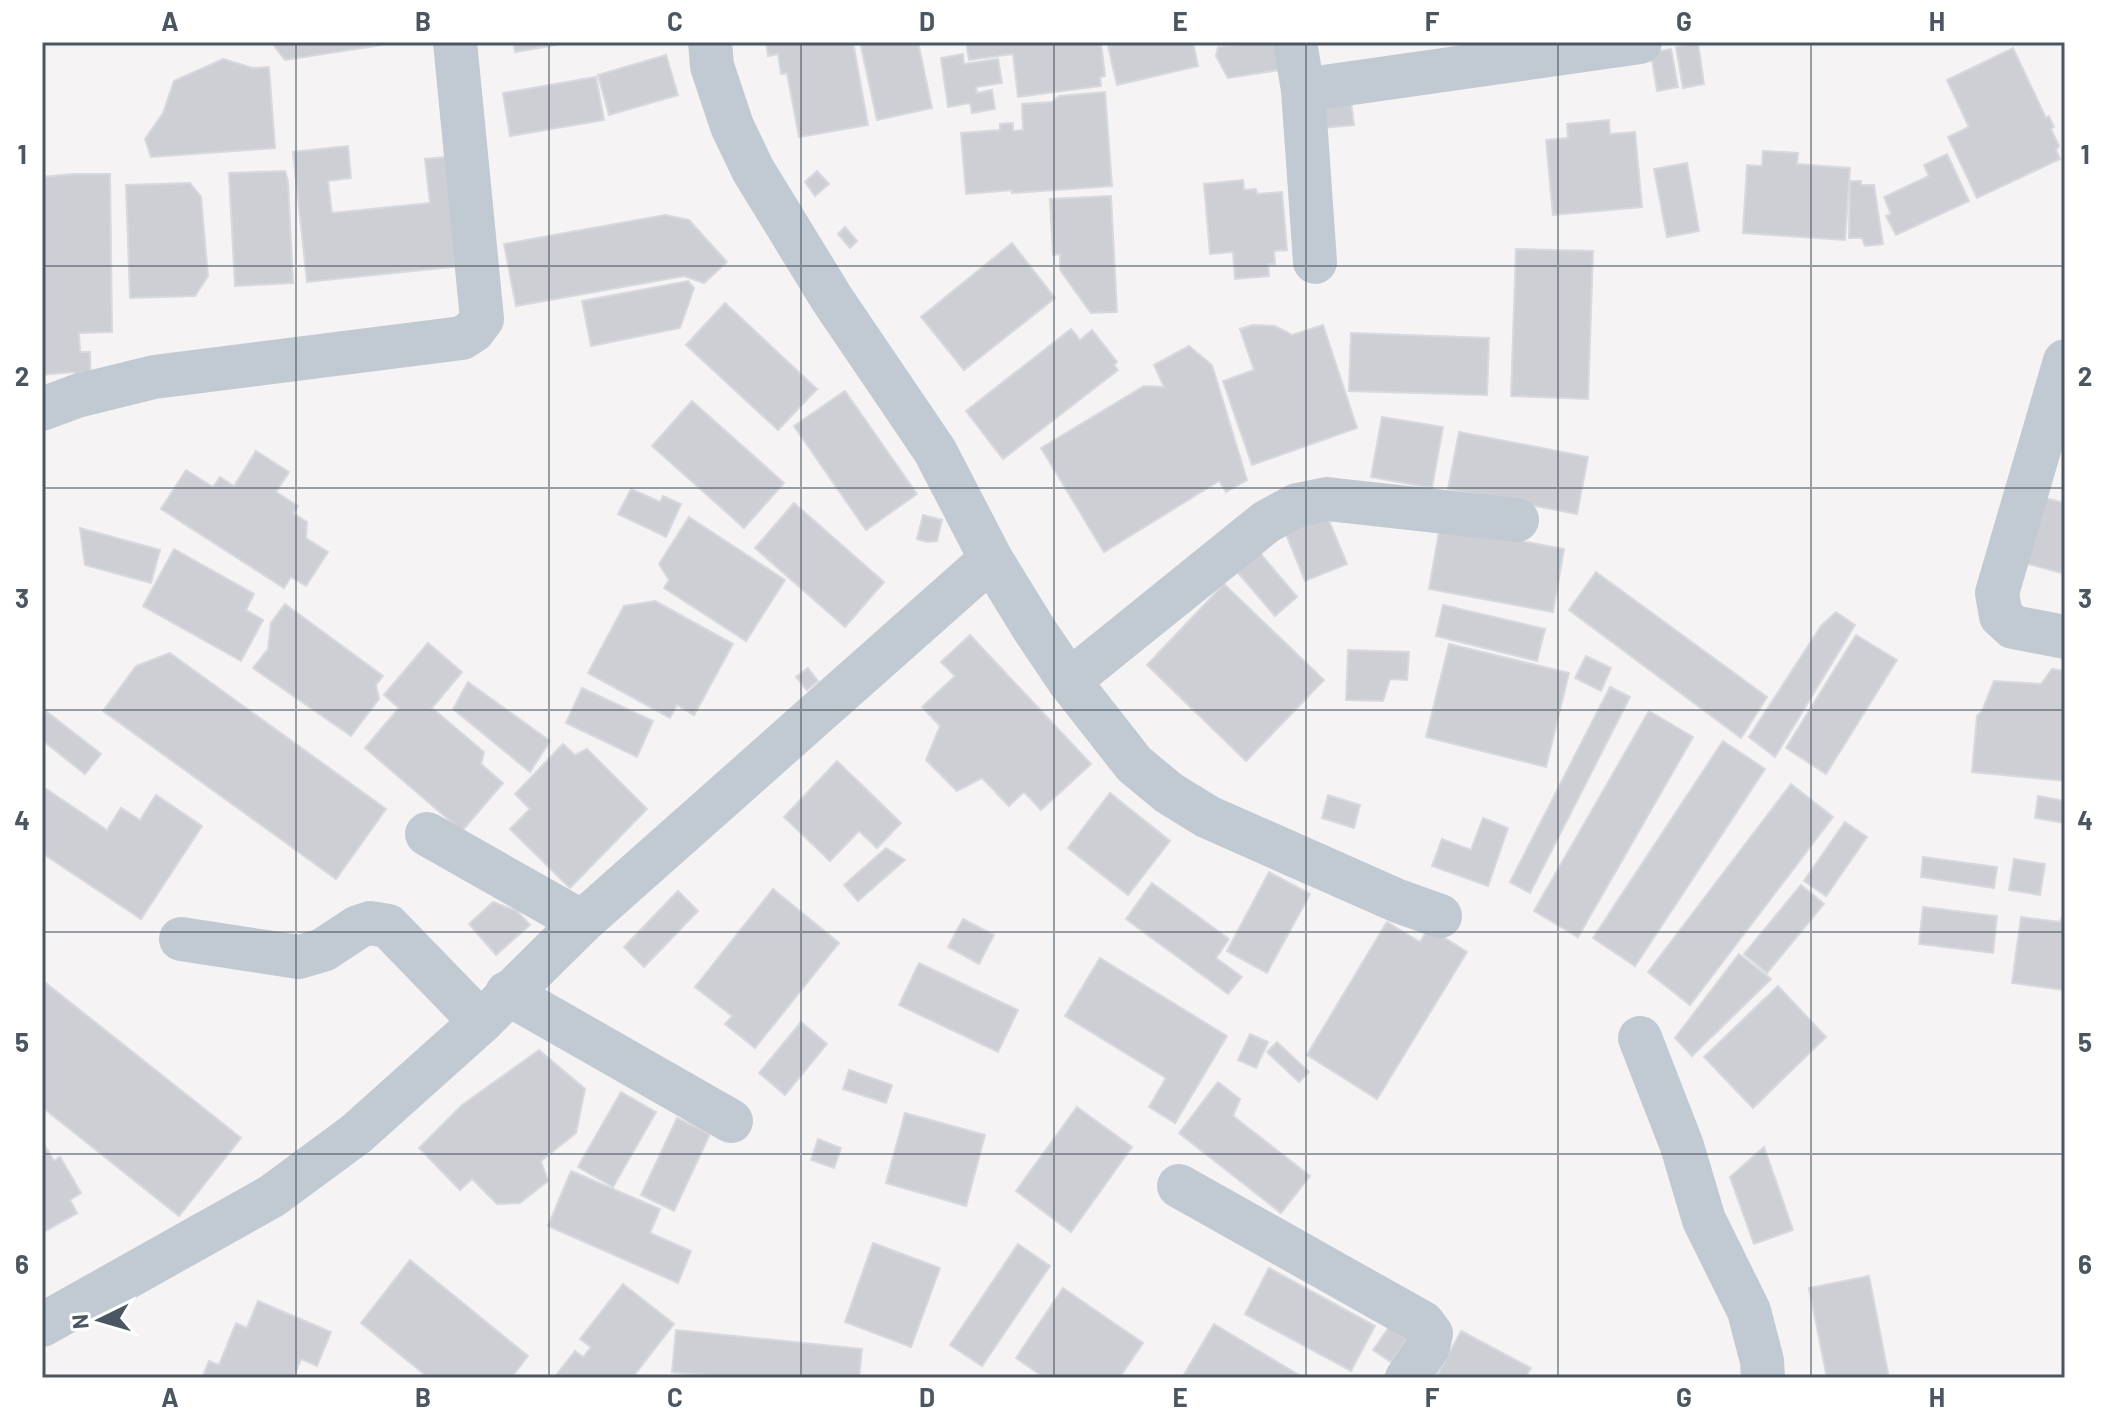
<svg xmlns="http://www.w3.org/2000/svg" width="2107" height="1420" font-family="Barlow,sans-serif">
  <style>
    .building { fill: #cdcfd5; stroke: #d7d9de; stroke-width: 2 }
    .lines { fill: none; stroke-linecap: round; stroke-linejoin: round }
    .minor { stroke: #c1cad2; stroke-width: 44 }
    .grid { fill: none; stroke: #4a5661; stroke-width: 2; stroke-opacity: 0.55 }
    .neatline { fill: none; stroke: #4a5661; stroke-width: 3 }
    .grid-label { font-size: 26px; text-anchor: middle; font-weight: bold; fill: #4a5661 }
  </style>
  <rect width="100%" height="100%" fill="#f5f3f3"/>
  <!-- building -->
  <g class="building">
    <path d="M271,42H381L382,45L285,60Z"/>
    <path d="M513,42H573L515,52Z"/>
    <path d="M766,42H853L868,125L799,137L787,73L781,74L778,54L768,56Z"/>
    <path d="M860,42H918L932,108L877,120Z"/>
    <path d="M966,42H1101L1105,76L1100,77L1101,86L1018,97L1013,54L969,60Z"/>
    <path d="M1110,42H1193L1198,66L1117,85L1108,46Z"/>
    <path d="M1250,42H1287L1292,68L1228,78L1216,56L1218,47Z"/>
    <path d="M1698,43L1704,84L1683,88L1676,47Z"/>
    <path d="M2013,48L2046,118L2049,116L2054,127L2051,129L2059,146L2056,150L2060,159L1977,198L1948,137L1969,127L1947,80Z"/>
    <path d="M1671,49L1678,87L1657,91L1651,53Z"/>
    <path d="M963,54L964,64L998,59L1002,83L976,87L977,93L992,90L995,109L972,113L970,103L948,107L941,58Z"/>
    <path d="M666,55L678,95L609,115L598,75Z"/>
    <path d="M223,59L253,68L269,67L275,148L151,157L145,139L163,113L174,81Z"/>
    <path d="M596,77L604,120L510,136L503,93Z"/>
    <path d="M1105,92L1112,186L1012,193V190L966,194L961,133L1000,130V124L1013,123V131L1023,130L1022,104L1052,102L1059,96Z"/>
    <path d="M1351,101L1354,125L1323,128L1321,105Z"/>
    <path d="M1609,120L1610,134L1635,132L1642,207L1553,215L1546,140L1568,138L1567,124Z"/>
    <path d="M348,146L351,178L328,181L332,213L430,203L425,159L479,154L490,263L307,282L293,152Z"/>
    <path d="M1763,151L1798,153L1797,164L1850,168L1845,240L1743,233L1747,165L1762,166Z"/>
    <path d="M1947,154L1969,201L1896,235L1886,216L1891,214L1884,197L1929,176L1924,165Z"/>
    <path d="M1687,163L1699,231L1667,237L1654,169Z"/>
    <path d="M285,171L288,181L293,283L235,286L229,173Z"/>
    <path d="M817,171L829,184L815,196L805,182Z"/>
    <path d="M74,174H110L112,332L79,333L80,352H90L91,392L76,388L74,372L42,375V177Z"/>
    <path d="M1243,180L1244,190L1256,189L1257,194L1282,192L1287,250L1274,251L1275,264H1268L1269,276L1235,279L1233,252L1210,254L1204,184Z"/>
    <path d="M1850,181H1861V185H1874L1883,244L1865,246L1862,238H1849Z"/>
    <path d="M190,183L201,197L208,276L195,296L130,298L126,185Z"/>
    <path d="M1111,196L1117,312L1091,313L1060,270V254L1053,255L1050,199Z"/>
    <path d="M665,215L689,220L727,262L704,283L684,276L516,306L504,244Z"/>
    <path d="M845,227L857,241L850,248L838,234Z"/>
    <path d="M1012,243L1055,298L964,370L921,317Z"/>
    <path d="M1516,249L1593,251L1588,399L1511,396Z"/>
    <path d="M688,281L694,288L680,328L591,346L582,301Z"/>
    <path d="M725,303L817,389L778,430L686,345Z"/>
    <path d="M1253,325L1275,326L1292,335L1323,325L1357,428L1252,465L1223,381L1254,370L1240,329Z"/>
    <path d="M1071,329L1080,340L1092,330L1117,362L1114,365L1118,370L1003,459L966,411Z"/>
    <path d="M1351,333L1489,338L1487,395L1349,391Z"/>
    <path d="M1189,346L1212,365L1247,480L1226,492L1219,481L1104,552L1041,448L1144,386L1164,387L1154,365Z"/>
    <path d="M845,391L917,494L866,530L794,426Z"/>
    <path d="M692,401L784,483L744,528L652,446Z"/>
    <path d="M1382,417L1443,427L1432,488L1371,477Z"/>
    <path d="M1459,432L1588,457L1577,514L1448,489Z"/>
    <path d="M256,451L289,472L276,492L298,506L293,513L307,522L306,538L328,552L306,586L291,577L284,588L161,509L186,470L213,487L220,477L234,486Z"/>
    <path d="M631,489L660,502L663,496L681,504L666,537L618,514Z"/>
    <path d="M2037,496L2065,503V574L2021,562Z"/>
    <path d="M794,503L884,582L845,627L755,548Z"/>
    <path d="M1324,509L1347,564L1305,581L1281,522Z"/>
    <path d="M923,515L942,520L937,541L927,542L917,539Z"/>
    <path d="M689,517L785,580L746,641L664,588L669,580L659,564Z"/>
    <path d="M1440,526L1564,549L1553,612L1429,589Z"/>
    <path d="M80,528L160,550L151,583L85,565Z"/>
    <path d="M1255,547L1297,597L1275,616L1233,567Z"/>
    <path d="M174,549L254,594L246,610L263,620L241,661L143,606Z"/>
    <path d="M1596,572L1767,697L1741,738L1569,610Z"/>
    <path d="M1224,584L1324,680L1246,761L1147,665Z"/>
    <path d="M655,601L733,644L694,715L677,705L670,718L588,673L624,606Z"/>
    <path d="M285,604L383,676L376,685L379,699L351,736L253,668L268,649L271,623Z"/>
    <path d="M1443,605L1545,629L1537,661L1436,636Z"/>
    <path d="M1836,612L1855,625L1775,757L1749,737L1821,626Z"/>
    <path d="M970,635L1091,764L1041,810L1024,792L1009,806L982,778L957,791L926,760L940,726L922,707L955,676L941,662Z"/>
    <path d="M1856,635L1897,660L1826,774L1786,748Z"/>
    <path d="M428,643L462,672L432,708L484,752L481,764L503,783L462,831L365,748L399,708L384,695Z"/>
    <path d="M1449,644L1569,673L1546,767L1426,737Z"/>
    <path d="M1348,650L1409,652L1407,680L1390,679L1383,701L1346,700Z"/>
    <path d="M170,653L386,809L336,879L103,711L136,666Z"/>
    <path d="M1586,656L1611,668L1601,691L1575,678Z"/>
    <path d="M808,668L818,681L807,690L796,677Z"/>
    <path d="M2052,669L2065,671V781L1972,772L1977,716L1982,711L1994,681L2041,684Z"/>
    <path d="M468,682L550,741L530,772L453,709Z"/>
    <path d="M1610,687L1630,697L1530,893L1510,882Z"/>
    <path d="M582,688L653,721L637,757L566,723Z"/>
    <path d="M42,708L101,754L85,774L42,740Z"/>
    <path d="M1649,711L1693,737L1578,937L1534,911Z"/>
    <path d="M1723,741L1765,769L1635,966L1593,938Z"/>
    <path d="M563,744L575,755L587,749L647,809L570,888L510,829L530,809L515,794Z"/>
    <path d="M837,761L901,823L877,848L859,831L830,861L784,817Z"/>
    <path d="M1791,784L1833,817L1690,1005L1648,972Z"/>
    <path d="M42,786L107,830L121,808L140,820L156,795L202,826L141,919L42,853Z"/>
    <path d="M1110,793L1170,841L1128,895L1068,848Z"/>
    <path d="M1328,795L1360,805L1354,828L1322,818Z"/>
    <path d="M2038,796L2065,801V823L2035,818Z"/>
    <path d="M1483,818L1508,828L1488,886L1432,866L1442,839L1471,850Z"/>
    <path d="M1845,822L1867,837L1826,896L1804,881Z"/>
    <path d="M886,848L905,860L858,901L844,885Z"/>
    <path d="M1923,857L1997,867L1994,888L1921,877Z"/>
    <path d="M2014,859L2045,864L2040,895L2009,890Z"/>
    <path d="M1269,872L1310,894L1267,973L1227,951Z"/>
    <path d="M1152,883L1229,939L1216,958L1242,977L1228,994L1126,919Z"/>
    <path d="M1801,885L1824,904L1767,973L1744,954Z"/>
    <path d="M773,889L839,943L755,1048L725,1024L732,1016L695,987Z"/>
    <path d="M678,891L698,911L644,967L624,947Z"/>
    <path d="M493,902L517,911L530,925L496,955L469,924Z"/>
    <path d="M1923,907L1997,916L1993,953L1919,944Z"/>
    <path d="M2065,911V990L2012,983L2021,917L2060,922Z"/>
    <path d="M963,919L994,935L979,964L948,947Z"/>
    <path d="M1387,922L1420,942L1429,928L1467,952L1377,1099L1307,1055Z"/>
    <path d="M1739,954L1771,979L1692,1056L1675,1038Z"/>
    <path d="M1100,958L1227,1036L1175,1123L1149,1107L1166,1078L1065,1016Z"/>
    <path d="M919,963L1018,1010L998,1052L899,1005Z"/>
    <path d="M42,980L241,1138L179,1216L42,1107Z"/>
    <path d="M1778,986L1826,1037L1753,1108L1704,1057Z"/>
    <path d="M801,1022L827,1044L785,1095L759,1073Z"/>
    <path d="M1250,1034L1268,1042L1256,1068L1238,1060Z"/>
    <path d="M1277,1042L1309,1072L1299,1082L1267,1052Z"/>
    <path d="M539,1050L585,1089L576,1133L541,1161L548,1181L520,1203L497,1204L472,1179L460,1190L419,1148L462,1105Z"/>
    <path d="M849,1070L892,1085L886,1103L843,1089Z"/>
    <path d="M1218,1082L1240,1099L1233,1116L1310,1176L1281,1213L1179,1133Z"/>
    <path d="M621,1092L656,1112L613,1187L578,1167Z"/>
    <path d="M1077,1107L1132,1147L1071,1232L1016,1191Z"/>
    <path d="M905,1113L985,1135L966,1206L886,1183Z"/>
    <path d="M677,1118L710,1134L674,1211L641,1195Z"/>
    <path d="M818,1139L841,1148L834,1168L811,1160Z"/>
    <path d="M42,1141L54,1161L60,1157L81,1193L70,1200L77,1213L42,1233Z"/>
    <path d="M1764,1147L1793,1230L1754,1244L1730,1177Z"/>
    <path d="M571,1171L660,1209L650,1233L691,1251L678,1283L548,1226Z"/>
    <path d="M873,1243L940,1268L911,1347L845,1322Z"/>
    <path d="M1018,1244L1050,1266L982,1366L950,1345Z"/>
    <path d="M410,1260L528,1356L511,1378H429L361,1323Z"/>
    <path d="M1269,1268L1375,1326L1351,1371L1245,1314Z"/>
    <path d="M1869,1276L1889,1378H1827L1809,1288Z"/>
    <path d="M623,1284L674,1324L632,1378H554L575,1351L583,1357L591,1347L580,1339Z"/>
    <path d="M1063,1288L1143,1343L1119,1378H1045L1016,1358Z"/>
    <path d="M258,1301L331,1332L317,1366L301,1359L293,1378H202L209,1361L219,1365L236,1323L247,1328Z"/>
    <path d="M1394,1320L1411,1333L1391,1362L1373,1350Z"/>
    <path d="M1214,1324L1304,1378H1182Z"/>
    <path d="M676,1330L862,1349L859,1378H734L672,1372Z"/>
    <path d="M1461,1331L1531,1368L1525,1378H1442L1437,1376Z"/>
  </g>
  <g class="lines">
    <!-- minor -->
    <g class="minor">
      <path d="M710,42L712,66L732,126L753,170L832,299L935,451L991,559L1034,629L1069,681L1134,764L1169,793L1208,817L1398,901L1440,916"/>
      <path d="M1295,42L1303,90L1315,262"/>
      <path d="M1303,90L1640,42"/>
      <path d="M2065,361L1997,593L2001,616L2013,627L2065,637"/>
      <path d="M42,409L77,396L154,377L462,338L473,331L482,319L455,42"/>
      <path d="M1069,681L1266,522L1297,505L1327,499L1517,520"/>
      <path d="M427,834L582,922"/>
      <path d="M181,939L299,957L323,950L358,927L370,923L388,926L481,1022"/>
      <path d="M507,993L731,1121"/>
      <path d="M1640,1038L1682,1146L1704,1220L1749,1311L1762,1361L1763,1378"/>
      <path d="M1179,1186L1423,1323L1431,1334L1428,1347L1407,1378"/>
      <path d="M42,1325L272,1196L356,1134L481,1022L582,922L991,559"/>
    </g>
  </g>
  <!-- grid -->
  <path class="grid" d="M296,42V1378M549,42V1378M801,42V1378M1054,42V1378M1306,42V1378M1558,42V1378M1811,42V1378M42,266H2065M42,488H2065M42,710H2065M42,932H2065M42,1154H2065"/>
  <!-- border -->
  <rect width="2107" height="1420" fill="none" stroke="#ffffff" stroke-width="88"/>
  <!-- north arrow -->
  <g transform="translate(100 1320) rotate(265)" stroke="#ffffff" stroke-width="6" paint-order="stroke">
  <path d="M0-6L14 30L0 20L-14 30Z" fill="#4a5661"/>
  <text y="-12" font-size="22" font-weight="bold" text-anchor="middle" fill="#4a5661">N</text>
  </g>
  <rect x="44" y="44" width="2019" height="1332" class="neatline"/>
  <g class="grid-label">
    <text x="170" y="31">A</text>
    <text x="423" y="31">B</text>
    <text x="675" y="31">C</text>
    <text x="927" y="31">D</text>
    <text x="1180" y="31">E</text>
    <text x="1432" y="31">F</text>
    <text x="1684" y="31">G</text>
    <text x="1937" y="31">H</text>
    <text x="22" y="164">1</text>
    <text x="2085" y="164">1</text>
    <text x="22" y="386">2</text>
    <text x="2085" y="386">2</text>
    <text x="22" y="608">3</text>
    <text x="2085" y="608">3</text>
    <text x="22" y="830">4</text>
    <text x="2085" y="830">4</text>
    <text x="22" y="1052">5</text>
    <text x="2085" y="1052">5</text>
    <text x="22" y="1274">6</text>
    <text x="2085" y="1274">6</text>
    <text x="170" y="1407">A</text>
    <text x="423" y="1407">B</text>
    <text x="675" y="1407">C</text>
    <text x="927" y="1407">D</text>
    <text x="1180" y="1407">E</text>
    <text x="1432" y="1407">F</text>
    <text x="1684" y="1407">G</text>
    <text x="1937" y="1407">H</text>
  </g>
</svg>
